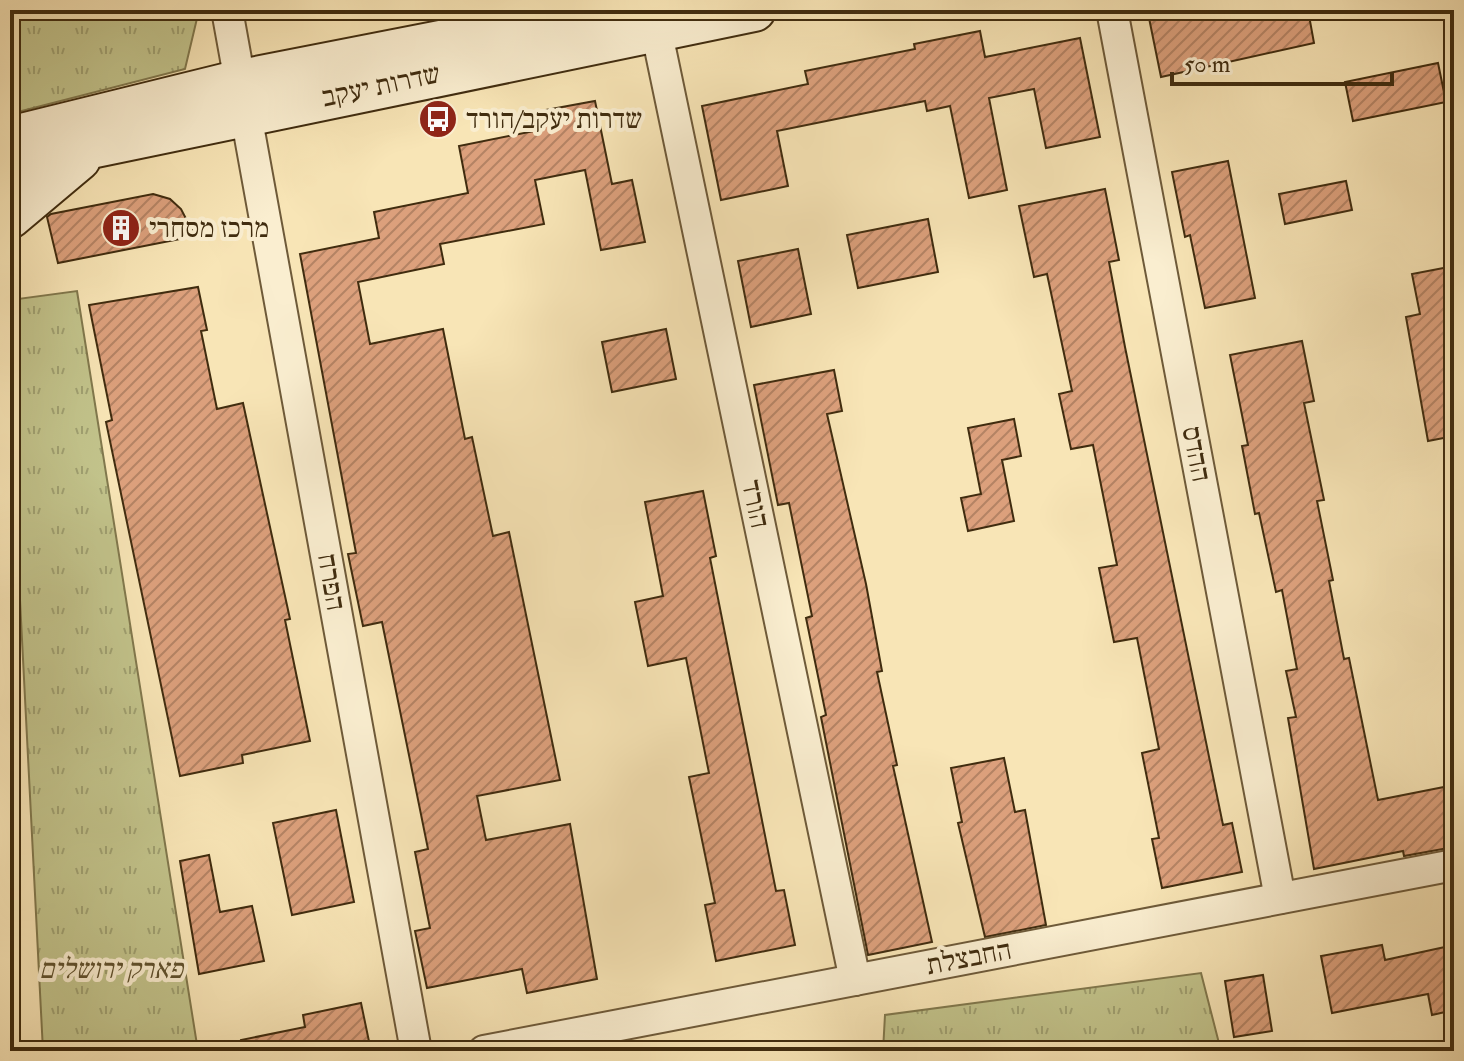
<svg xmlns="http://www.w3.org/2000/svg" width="1464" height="1061" font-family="'IM FELL Double Pica','Frank Ruhl Libre',serif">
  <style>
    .park { fill: url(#park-tufts); stroke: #81784d; stroke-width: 2 }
    .building { fill: url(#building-hatch); stroke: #402c0f; stroke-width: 2 }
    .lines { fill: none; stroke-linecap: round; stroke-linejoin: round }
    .street-casing { stroke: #6e5a39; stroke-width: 34 }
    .secondary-casing { stroke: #402c0f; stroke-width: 46 }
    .street { stroke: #faeed0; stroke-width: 30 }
    .secondary { stroke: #faeed0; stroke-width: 42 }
    .labels { text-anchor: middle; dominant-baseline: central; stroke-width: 8; stroke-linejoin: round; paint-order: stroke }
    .street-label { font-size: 28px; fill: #402c0f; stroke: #faeed0 }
    .poi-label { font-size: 28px; fill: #402c0f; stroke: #faeed0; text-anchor: start }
    .park-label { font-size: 28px; font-style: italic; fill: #60522e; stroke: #faeed0 }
  </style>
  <defs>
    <pattern id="park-tufts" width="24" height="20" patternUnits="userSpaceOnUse" patternTransform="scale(2)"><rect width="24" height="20" fill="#c2c38b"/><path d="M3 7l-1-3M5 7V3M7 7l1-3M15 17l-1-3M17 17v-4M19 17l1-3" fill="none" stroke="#9f9f70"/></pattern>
    <pattern id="building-hatch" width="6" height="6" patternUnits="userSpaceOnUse" patternTransform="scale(2)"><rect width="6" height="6" fill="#dca07c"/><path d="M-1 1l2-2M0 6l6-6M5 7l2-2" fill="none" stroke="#b48364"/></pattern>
  </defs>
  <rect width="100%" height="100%" fill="#f8e5b6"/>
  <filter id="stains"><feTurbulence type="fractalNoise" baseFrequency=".0025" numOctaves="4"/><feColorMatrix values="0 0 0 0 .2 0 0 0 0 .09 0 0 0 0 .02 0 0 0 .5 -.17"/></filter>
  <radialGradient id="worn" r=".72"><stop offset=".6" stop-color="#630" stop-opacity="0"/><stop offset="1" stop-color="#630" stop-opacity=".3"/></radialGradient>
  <!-- park -->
  <g class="park">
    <path d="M10,10H199L185,69L10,114Z"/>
    <path d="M77,291L198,1051H43L10,404V300Z"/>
    <path d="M1201,973L1221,1051H883L885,1015Z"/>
  </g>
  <!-- building -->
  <g class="building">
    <path d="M1164,10H1308L1314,43L1161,77L1148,13Z"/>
    <path d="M980,31L985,57L1080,38L1100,137L1046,148L1034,89L989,98L1007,190L969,198L950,106L927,111L925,101L777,131L788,186L721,200L702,106L808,84L805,71L915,49L914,44Z"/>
    <path d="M1438,63L1446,102L1353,121L1345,82Z"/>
    <path d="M595,101L612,184L632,180L645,242L601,250L585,170L535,180L544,224L440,244L444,264L358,282L370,344L443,329L465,439L472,437L493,536L509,532L560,780L477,796L486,840L570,824L597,979L527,993L522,969L427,988L415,931L430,928L415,852L428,849L382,622L363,626L348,554L356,553L300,254L379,238L374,212L468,193L459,146L544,129L540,111Z"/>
    <path d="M1228,161L1255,298L1205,308L1190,235L1185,237L1172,172Z"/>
    <path d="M1346,181L1352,210L1285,224L1279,194Z"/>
    <path d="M1105,189L1119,260L1109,262L1125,347L1223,825L1232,823L1242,872L1162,888L1152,839L1159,838L1142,753L1159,749L1137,638L1114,642L1099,568L1117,565L1093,445L1071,449L1059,394L1072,391L1047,274L1034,277L1019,206Z"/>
    <path d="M153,194L170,199L181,209L195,236L58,263L47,217L51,214Z"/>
    <path d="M928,219L938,272L858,288L847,235Z"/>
    <path d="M798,249L811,314L751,327L738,261Z"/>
    <path d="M1454,266V436L1428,441L1406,317L1420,314L1412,274Z"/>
    <path d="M198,287L207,330L201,331L217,409L243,403L290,619L285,620L310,741L242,755L243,763L180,776L106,422L112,420L89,305Z"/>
    <path d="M666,329L676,379L612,392L602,342Z"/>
    <path d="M1302,341L1314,401L1304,403L1324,500L1317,501L1333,580L1329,581L1344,659L1349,658L1378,800L1454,785V847L1404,856L1403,851L1314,869L1288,718L1296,717L1286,671L1297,669L1282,590L1276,592L1259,513L1255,514L1242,446L1248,445L1230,355Z"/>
    <path d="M834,370L842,411L827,414L866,584L882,671L877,672L897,765L893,766L932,942L868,955L821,717L826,715L806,618L812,616L789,503L778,505L754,385Z"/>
    <path d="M1014,419L1021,456L1002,460L1014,521L968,531L961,498L981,494L968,428Z"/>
    <path d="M703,491L716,556L710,558L776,891L784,890L795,945L716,961L705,905L715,903L689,777L709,773L686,658L648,666L635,602L663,596L645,502Z"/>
    <path d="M1004,758L1015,812L1025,810L1046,925L985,937L958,823L962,822L951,768Z"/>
    <path d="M336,810L354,902L292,915L273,823Z"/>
    <path d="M209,855L220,912L252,906L264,961L199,974L180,861Z"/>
    <path d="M1382,945L1385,960L1454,945V1010L1432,1015L1428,994L1332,1013L1321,956Z"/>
    <path d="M1263,975L1272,1031L1234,1037L1225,981Z"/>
    <path d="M361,1003L371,1051H242L241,1040L305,1027L303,1015Z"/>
  </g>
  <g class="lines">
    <defs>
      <g id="street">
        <path d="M227,10L416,1051"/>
        <path d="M1112,10L1280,898"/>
        <path d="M656,29L855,980"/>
        <path d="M484,1051L1454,865"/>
      </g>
      <g id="secondary">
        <path d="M10,138L241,81L604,10"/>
        <path d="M10,171L57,154L754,10"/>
        <path d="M10,217L79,159"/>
      </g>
    </defs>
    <!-- street casing -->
    <use href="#street" class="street-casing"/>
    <!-- secondary casing -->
    <use href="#secondary" class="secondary-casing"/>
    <!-- street -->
    <use href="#street" class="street"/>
    <!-- secondary -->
    <use href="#secondary" class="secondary"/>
  </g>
  <!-- icons -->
  <defs>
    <symbol id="bus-disc" viewBox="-11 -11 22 22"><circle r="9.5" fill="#8f2418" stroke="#faeed0"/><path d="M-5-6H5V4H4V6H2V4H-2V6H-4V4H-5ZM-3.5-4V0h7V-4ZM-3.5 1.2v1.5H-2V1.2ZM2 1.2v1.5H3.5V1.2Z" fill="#fff"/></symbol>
    <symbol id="building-disc" viewBox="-11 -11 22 22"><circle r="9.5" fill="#8f2418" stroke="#faeed0"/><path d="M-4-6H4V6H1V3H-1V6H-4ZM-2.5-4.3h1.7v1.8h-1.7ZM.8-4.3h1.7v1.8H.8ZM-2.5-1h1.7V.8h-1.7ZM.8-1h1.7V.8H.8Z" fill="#fff"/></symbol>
  </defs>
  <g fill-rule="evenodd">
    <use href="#bus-disc" x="416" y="97" width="44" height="44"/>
    <use href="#building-disc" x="99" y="206" width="44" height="44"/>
  </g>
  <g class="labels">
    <!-- street labels -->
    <g class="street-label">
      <text transform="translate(381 86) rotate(-12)">שדרות יעקב</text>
      <text transform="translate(1196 454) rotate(79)">ההדס</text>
      <text transform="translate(755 504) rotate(78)">הורד</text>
      <text transform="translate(331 582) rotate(80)">הפרח</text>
      <text transform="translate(969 958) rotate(-11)">החבצלת</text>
    </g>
    <!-- poi labels -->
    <g class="poi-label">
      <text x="466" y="119">שדרות יעקב/הורד</text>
      <text x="149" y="228">מרכז מסחרי</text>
    </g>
    <!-- park labels -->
    <g class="park-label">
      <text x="111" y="969">פארק ירושלים</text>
    </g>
  </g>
  <!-- margin -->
  <rect width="1464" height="1061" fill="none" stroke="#f8e5b6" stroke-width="40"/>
  <rect x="12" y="12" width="1440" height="1037" fill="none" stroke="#402c0f" stroke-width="4"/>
  <rect x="20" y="20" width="1424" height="1021" fill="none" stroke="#402c0f" stroke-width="2"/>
  <!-- scale -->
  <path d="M1172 72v12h220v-12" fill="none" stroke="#402c0f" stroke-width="4"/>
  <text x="1184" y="72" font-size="24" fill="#402c0f" stroke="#faeed0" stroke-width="6" paint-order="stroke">50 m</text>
  <rect width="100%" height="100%" filter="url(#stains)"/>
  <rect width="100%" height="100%" fill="url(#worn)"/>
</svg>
